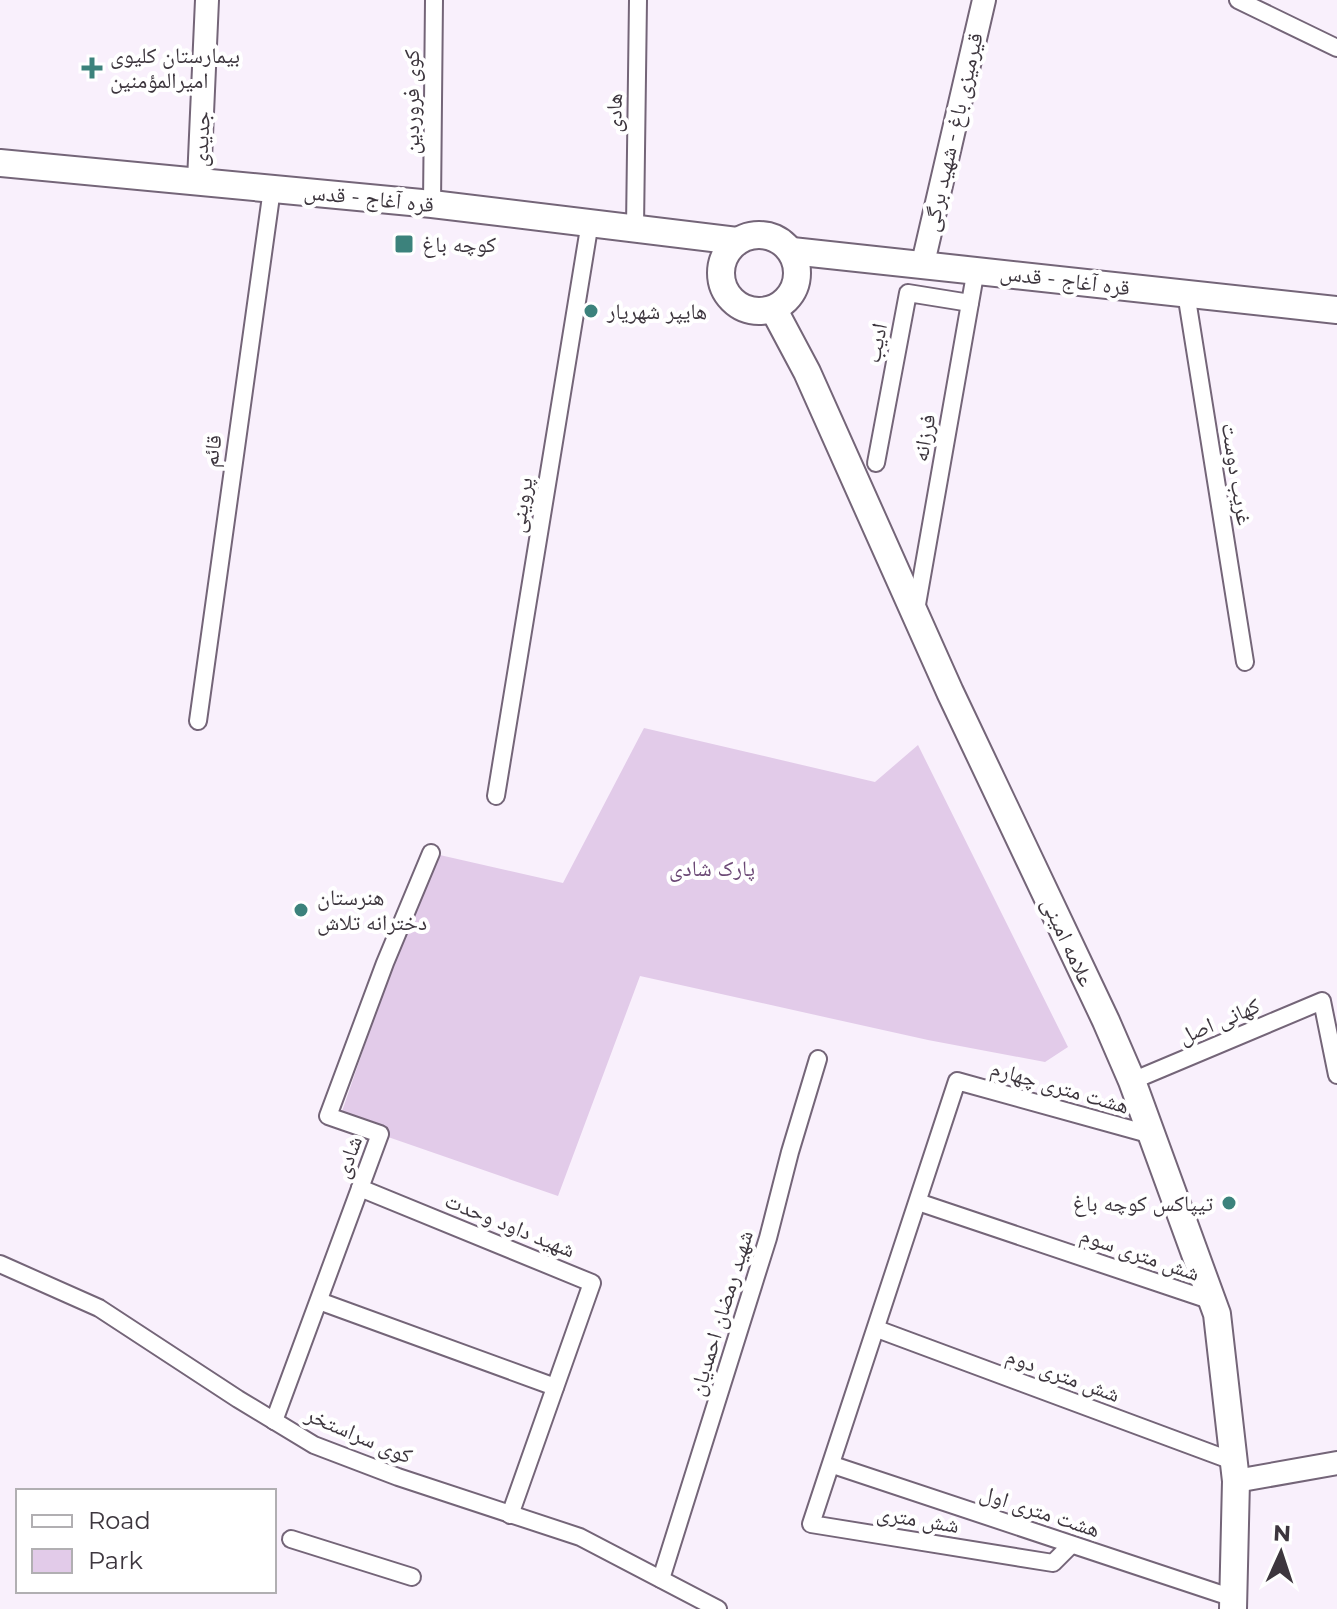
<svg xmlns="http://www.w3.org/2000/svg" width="1337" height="1609" font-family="Montserrat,'Noto Naskh Arabic',sans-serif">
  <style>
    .green { fill: #e2cbe9 }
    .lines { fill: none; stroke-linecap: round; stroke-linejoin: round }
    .street-casing { stroke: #746578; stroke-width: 20 }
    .secondary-casing { stroke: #746578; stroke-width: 26 }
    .primary-casing { stroke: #746578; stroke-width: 30 }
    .street { stroke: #fff; stroke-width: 16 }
    .secondary { stroke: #fff; stroke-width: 22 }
    .primary { stroke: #fff; stroke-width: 26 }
    .poi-dot { fill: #3c827c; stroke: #fff; stroke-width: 3 }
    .labels { text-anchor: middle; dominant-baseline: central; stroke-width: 8; stroke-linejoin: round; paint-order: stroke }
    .poi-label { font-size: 22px; fill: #3d363e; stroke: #fff; text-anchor: start }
    .street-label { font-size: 22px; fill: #3d363e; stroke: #fff }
    .park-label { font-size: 22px; fill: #6b4875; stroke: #fff }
  </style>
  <rect width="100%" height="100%" fill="#f9f0fc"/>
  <!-- green -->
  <path class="green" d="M644,728L875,782L918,745L1068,1047L1045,1062L928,1040L640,976L558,1196L339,1120L431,853L563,883Z"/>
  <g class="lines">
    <defs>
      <g id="street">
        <path d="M1238,0L1337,48"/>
        <path d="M432,204L434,0"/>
        <path d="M635,227L638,0"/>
        <path d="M1186,293L1245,662"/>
        <path d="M876,463L908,293L970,303"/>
        <path d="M916,610L976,269"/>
        <path d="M198,721L272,189"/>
        <path d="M496,796L590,222"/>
        <path d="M1132,1081L1322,1001L1337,1075"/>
        <path d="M360,1188L592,1283L510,1515"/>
        <path d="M918,1202L1212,1301"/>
        <path d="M0,1264L99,1308L238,1399L314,1445L398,1477L580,1537L718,1609"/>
        <path d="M319,1301L555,1387"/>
        <path d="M877,1329L1235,1462"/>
        <path d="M274,1421L380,1134L328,1116L385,963L431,853"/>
        <path d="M833,1465L1233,1598"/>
        <path d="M291,1539L412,1577"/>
        <path d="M1071,1545L1053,1563L811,1524L957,1081L1152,1135"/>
        <path d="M661,1579L768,1238L790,1152L818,1059"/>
      </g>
      <g id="secondary">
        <path d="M199,181L207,0"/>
        <path d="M923,263L984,0"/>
        <path d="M1236,1481L1337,1463"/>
      </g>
      <g id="primary">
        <path d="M0,163L432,204L737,241"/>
        <circle cx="759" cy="273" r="38"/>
        <path d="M792,251L1337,310"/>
        <path d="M774,310L807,372L950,692L1106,1021L1132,1081L1217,1314L1236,1481L1233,1609"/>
      </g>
    </defs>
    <!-- street casing -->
    <use href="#street" class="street-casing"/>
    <!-- secondary casing -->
    <use href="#secondary" class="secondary-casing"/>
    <!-- primary casing -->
    <use href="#primary" class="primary-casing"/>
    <!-- street -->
    <use href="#street" class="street"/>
    <!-- secondary -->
    <use href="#secondary" class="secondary"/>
    <!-- primary -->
    <use href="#primary" class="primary"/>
  </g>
  <!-- markers -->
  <g class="poi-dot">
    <path d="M88 56h8v8h8v8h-8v8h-8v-8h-8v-8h8z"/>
    <rect x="394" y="234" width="20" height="20" rx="4"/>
    <circle cx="591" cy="311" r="8"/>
    <circle cx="301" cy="910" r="8"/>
    <circle cx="1229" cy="1203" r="8"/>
  </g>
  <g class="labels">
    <!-- poi labels -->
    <g class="poi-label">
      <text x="110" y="55">بیمارستان کلیوی<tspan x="110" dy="25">امیرالمؤمنین</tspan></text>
      <text x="422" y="244">کوچه باغ</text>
      <text x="607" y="311">هایپر شهریار</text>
      <text x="317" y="897">هنرستان<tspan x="317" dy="25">دخترانه تلاش</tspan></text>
      <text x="1213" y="1203" text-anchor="end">تیپاکس کوچه باغ</text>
    </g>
    <!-- street labels -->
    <g class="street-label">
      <text transform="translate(411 102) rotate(-90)">کوی فروردین</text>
      <text transform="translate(614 113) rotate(-89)">هادی</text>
      <text transform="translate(953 132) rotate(-77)">قیرمیزی باغ - شهید برگی</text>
      <text transform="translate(201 139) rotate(-87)">جدیدی</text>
      <text transform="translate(369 198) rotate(6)">قره آغاج - قدس</text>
      <text transform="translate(1065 280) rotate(7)">قره آغاج - قدس</text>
      <text transform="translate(876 343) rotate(-79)">ادیب</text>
      <text transform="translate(924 438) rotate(-80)">فرزانه</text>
      <text transform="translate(212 451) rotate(-82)">قائم</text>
      <text transform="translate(1237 474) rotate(81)">غریب دوست</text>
      <text transform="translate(521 505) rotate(-81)">پروینی</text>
      <text transform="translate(1068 942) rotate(65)">علامه امینی</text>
      <text transform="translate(1219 1021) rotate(-23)">کهانی اصل</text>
      <text transform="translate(1060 1087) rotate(16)">هشت متری چهارم</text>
      <text transform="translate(348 1157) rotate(-70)">شادی</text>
      <text transform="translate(510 1225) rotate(22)">شهید داود وحدت</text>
      <text transform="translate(1140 1254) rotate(19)">شش متری سوم</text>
      <text transform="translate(721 1313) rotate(-73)">شهید رمضان احمدیان</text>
      <text transform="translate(1063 1375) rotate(20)">شش متری دوم</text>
      <text transform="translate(359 1435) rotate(23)">کوی سراستخر</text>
      <text transform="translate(1040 1511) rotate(18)">هشت متری اول</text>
      <text transform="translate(918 1519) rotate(9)">شش متری</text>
    </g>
    <!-- park labels -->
    <g class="park-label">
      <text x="712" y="868">پارک شادی</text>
    </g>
  </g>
  <!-- legend -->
  <rect x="16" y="1489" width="260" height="104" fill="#ffffff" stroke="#b1afb2" stroke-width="2"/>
  <rect x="32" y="1515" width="40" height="12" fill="#ffffff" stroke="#b1afb2" stroke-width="2"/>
  <text x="88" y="1529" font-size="24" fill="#3d363e">Road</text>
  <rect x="32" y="1549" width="40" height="24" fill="#e2cbe9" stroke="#b1afb2" stroke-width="2"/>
  <text x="88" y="1569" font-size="24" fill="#3d363e">Park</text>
  <!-- north arrow -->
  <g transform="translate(1281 1553) rotate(3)" stroke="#ffffff" stroke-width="6" paint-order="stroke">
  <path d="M0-6L14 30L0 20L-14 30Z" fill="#3d363e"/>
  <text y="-12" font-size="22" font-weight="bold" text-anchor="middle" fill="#3d363e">N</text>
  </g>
</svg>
